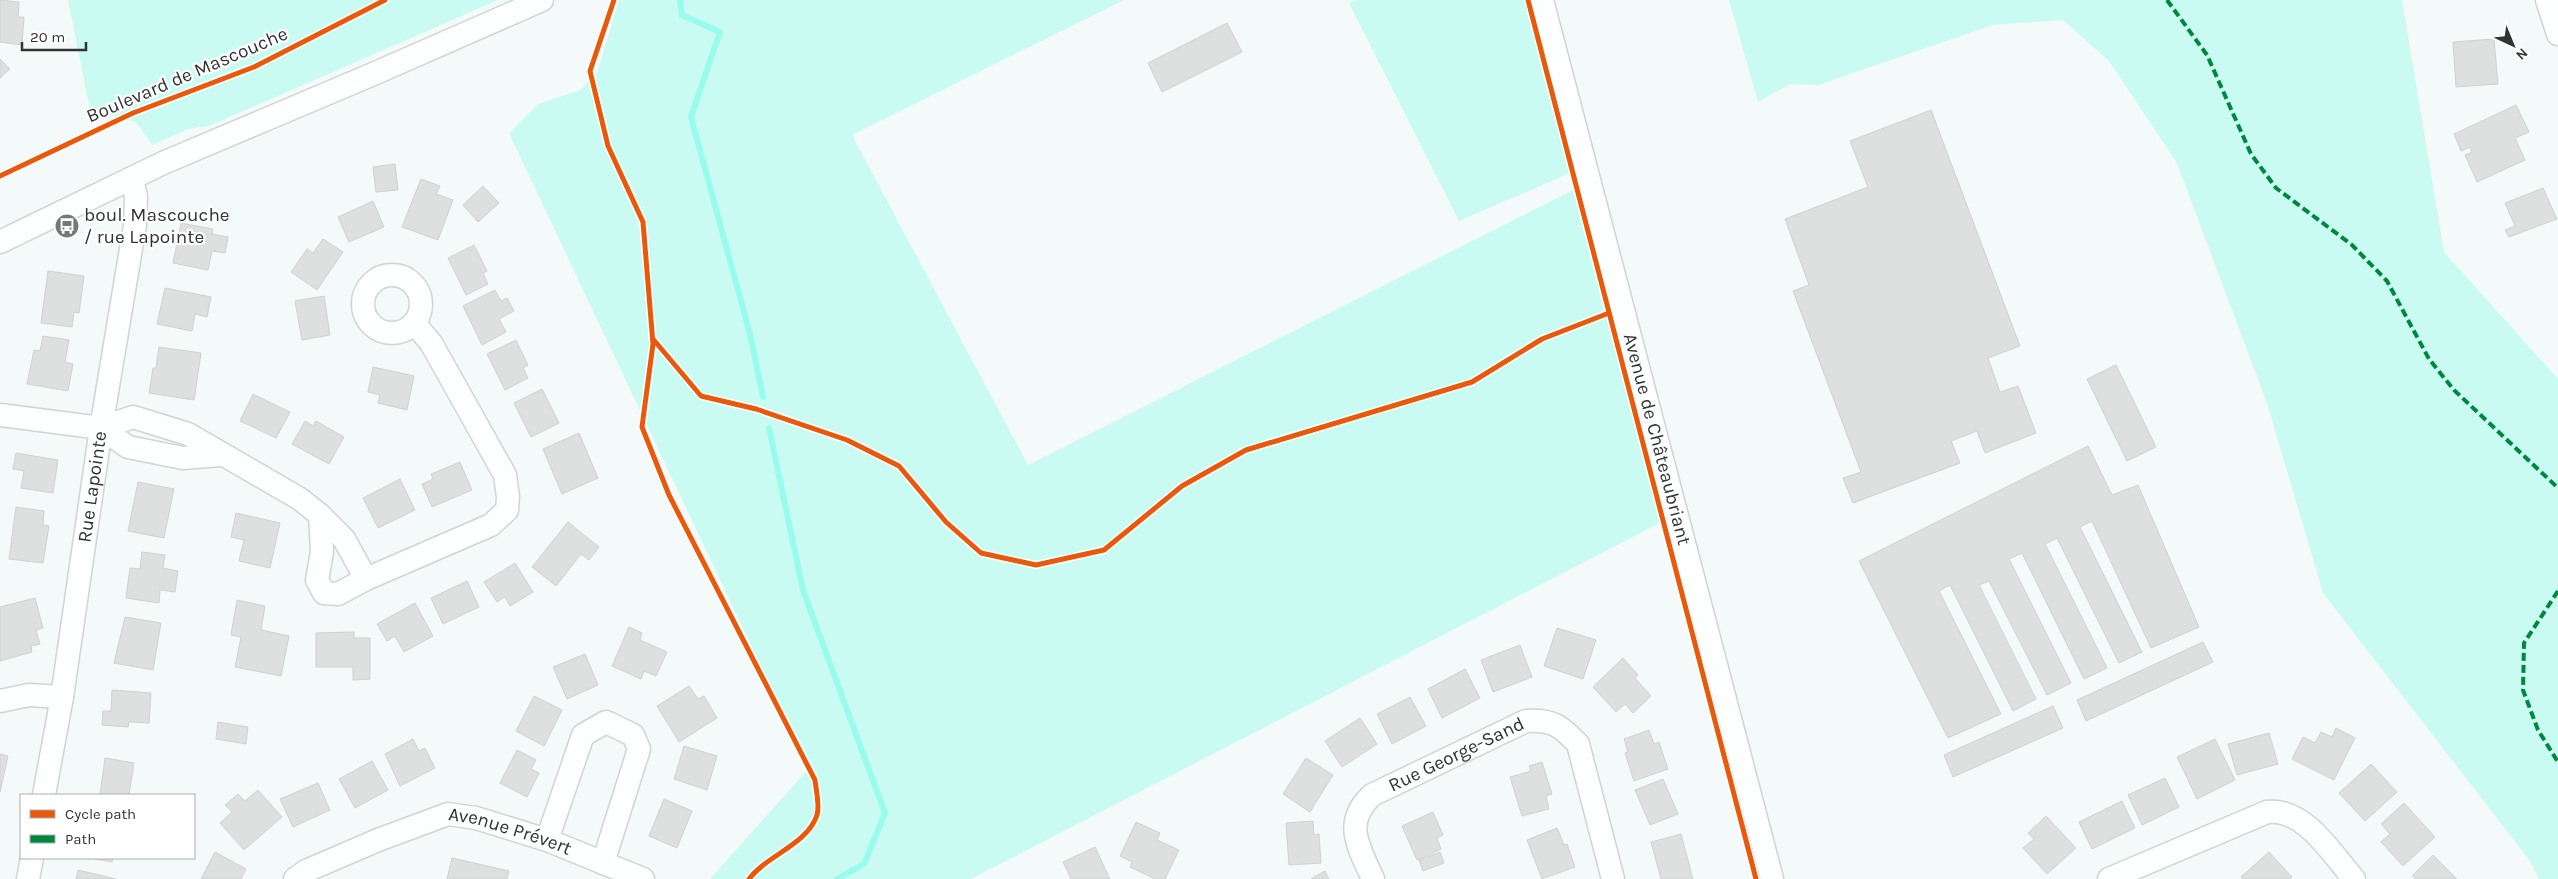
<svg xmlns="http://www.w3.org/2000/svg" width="2558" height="879" font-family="Karla,sans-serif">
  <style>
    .green { fill: #c9fbf2 }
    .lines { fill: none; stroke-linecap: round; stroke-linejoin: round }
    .stream { stroke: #98fbec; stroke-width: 6 }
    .building { fill: #dde0df; stroke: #d0d1d1 }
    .minor-casing { stroke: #d0d4d3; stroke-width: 25 }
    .minor { stroke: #fdfefe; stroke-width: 22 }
    .quiet { stroke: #00873e; stroke-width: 4; stroke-dasharray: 8 4; stroke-linecap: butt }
    .cycleway-casing { stroke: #fff; stroke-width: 8 }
    .cycleway { stroke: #e8590c; stroke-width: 5 }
    .labels { text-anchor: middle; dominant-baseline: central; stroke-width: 4.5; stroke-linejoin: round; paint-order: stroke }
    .street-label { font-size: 19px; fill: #313433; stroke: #fff }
    .poi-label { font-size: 19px; fill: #313433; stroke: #fff; text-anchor: start }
  </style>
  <rect width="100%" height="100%" fill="#f4faf9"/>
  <!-- green -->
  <g class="green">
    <path d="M68,0H498L209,126L188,129L152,145L136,122L90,110Z"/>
    <path d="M619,0H1124L852,135L1028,465L1589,182L1679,513L971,879H710L809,768L509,133L538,104L580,90L597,73Z"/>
    <path d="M1357,0H1530L1577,170L1459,221L1349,3Z"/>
    <path d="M1729,0H2402L2444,252L2558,379V879H2539L2530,861L2323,593L2267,403L2177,163L2109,61L2063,20L1993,25L1818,85L1790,84L1758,102Z"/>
  </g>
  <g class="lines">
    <!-- stream -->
    <g class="stream">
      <path d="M680,0L682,15L720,32L691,117L750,334L763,397"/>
      <path d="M769,428L803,590L885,813L864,864L837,879"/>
    </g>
  </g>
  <!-- building -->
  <g class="building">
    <path d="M0,0L19,2L18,17H24L22,45L0,42Z"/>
    <path d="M1227,23L1242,52L1162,92L1148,63Z"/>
    <path d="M2494,39L2498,84L2456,87L2453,42Z"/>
    <path d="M0,59L10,69L0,78Z"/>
    <path d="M2516,105L2529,132L2515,138L2525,160L2477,182L2465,155L2472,152L2470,147L2461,151L2454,134Z"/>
    <path d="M1931,110L2020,346L1988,358L2000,392L2018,386L2036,433L1985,453L1977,431L1951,441L1960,463L1853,503L1843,478L1861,472L1793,291L1809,285L1785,219L1868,187L1850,141Z"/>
    <path d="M395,164L398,190L376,192L373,167Z"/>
    <path d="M421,179L440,186L436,194L453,200L438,240L402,227Z"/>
    <path d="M483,186L499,203L478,222L463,205Z"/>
    <path d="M2543,188L2557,219L2509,237L2505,230L2515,226L2505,203Z"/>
    <path d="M373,201L384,227L349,242L338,217Z"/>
    <path d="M181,223L213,229L212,234L228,237L225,253L212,251L208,270L173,263Z"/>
    <path d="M323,239L343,252L317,290L291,272L307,249L313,253Z"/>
    <path d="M474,245L487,271L483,273L488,284L466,295L448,258Z"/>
    <path d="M48,271L84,276L79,313L74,312L72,327L41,323Z"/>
    <path d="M165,288L211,297L207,317L195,314L192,331L157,324Z"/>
    <path d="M495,290L501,301L507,298L514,311L499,319L506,332L482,345L463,306Z"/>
    <path d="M324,296L330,335L302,340L295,301Z"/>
    <path d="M43,336L69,340L65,362L73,364L68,391L27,384L34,350L40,351Z"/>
    <path d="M516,340L528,365L523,368L528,378L505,390L487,354Z"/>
    <path d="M159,347L201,353L194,400L149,393L153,368H156Z"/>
    <path d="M2116,365L2156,447L2127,461L2087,379Z"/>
    <path d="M373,367L414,376L407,410L378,403L380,395L368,392Z"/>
    <path d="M542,389L559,423L531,437L514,403Z"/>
    <path d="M253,394L290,412L276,438L240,421Z"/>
    <path d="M305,421L313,426L316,421L344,437L329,464L292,444Z"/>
    <path d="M579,433L598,478L562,494L543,449Z"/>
    <path d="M2088,446L2112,495L2138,485L2199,627L2151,648L2092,521L2080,527L2142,652L2119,663L2057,538L2045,544L2107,668L2084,679L2022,553L2009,559L2071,683L2047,695L1989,581L1979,585L2036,699L2013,711L1950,585L1939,591L2001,714L1948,738L1859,561Z"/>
    <path d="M16,453L58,460L53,493L21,488L24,471L13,469Z"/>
    <path d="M460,462L472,490L432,507L422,484L433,479L431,474Z"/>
    <path d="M400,479L415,510L378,528L363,498Z"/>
    <path d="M138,482L174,489L164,538L128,531Z"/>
    <path d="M16,507L44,511L43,525L49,526L43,563L9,559Z"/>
    <path d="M236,513L280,523L270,568L239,561L244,540L231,537Z"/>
    <path d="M568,522L599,547L589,560L581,554L556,586L532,567Z"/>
    <path d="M142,552L165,555L163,568L178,571L175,592L160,590L159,603L126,598L130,568L140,569Z"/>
    <path d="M515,563L533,592L510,606L505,597L497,602L484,582Z"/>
    <path d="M467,581L479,607L443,624L431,598Z"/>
    <path d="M35,598L43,628L36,630L40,644L31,646L32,652L0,661V607Z"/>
    <path d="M237,600L265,606L261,630L289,636L281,676L235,667L241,637L231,635Z"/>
    <path d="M415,603L433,636L404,652L395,636L387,641L377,624Z"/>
    <path d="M125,617L161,623L153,670L114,663Z"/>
    <path d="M629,627L642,633L640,640L667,652L656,676L644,671L641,679L612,666Z"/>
    <path d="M1557,628L1596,640L1583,679L1544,666Z"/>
    <path d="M354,632V638H370V679L353,680V667H316V633Z"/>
    <path d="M2203,642L2213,662L2086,721L2077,700Z"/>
    <path d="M1520,645L1532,677L1493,692L1481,660Z"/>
    <path d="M585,654L598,685L567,699L553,667Z"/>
    <path d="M1623,658L1638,675L1635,678L1651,696L1633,713L1625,704L1616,712L1593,687Z"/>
    <path d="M1465,669L1480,698L1442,718L1428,689Z"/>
    <path d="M689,686L698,699L704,696L717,718L679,742L657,706Z"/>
    <path d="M112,690L151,693L149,723L129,722L128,727L102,725L103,711H111Z"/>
    <path d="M534,696L562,710L544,746L516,731Z"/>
    <path d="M1410,697L1426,726L1392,744L1377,714Z"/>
    <path d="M2053,706L2063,728L1953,777L1944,755Z"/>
    <path d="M1360,718L1377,744L1342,767L1325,741Z"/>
    <path d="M218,722L248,727L246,744L216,739Z"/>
    <path d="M2336,728L2355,738L2334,780L2292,759L2303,737L2315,743L2321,732L2332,737Z"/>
    <path d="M1649,730L1654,744L1659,742L1668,769L1634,781L1625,753L1628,752L1624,739Z"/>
    <path d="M2269,733L2278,764L2237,775L2228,744Z"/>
    <path d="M413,739L419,751L425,748L435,768L400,786L385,754Z"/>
    <path d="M2215,739L2235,780L2197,799L2177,757Z"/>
    <path d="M684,746L717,756L707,790L674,779Z"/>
    <path d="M517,750L536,760L531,769L539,773L527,797L500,783Z"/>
    <path d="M0,754L8,756L0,792Z"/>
    <path d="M105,758L134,763L129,795H100Z"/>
    <path d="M1306,758L1333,775L1310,812L1283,794Z"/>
    <path d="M372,761L388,790L355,808L339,779Z"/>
    <path d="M1542,762L1552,794L1546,796L1549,809L1522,816L1510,777L1531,771L1529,766Z"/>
    <path d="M2371,764L2397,792L2365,821L2339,793Z"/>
    <path d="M2165,778L2179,807L2142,825L2128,795Z"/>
    <path d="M1663,779L1678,814L1650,825L1635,790Z"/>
    <path d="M318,783L330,810L293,827L280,799Z"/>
    <path d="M258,790L282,817L244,850L220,823L232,812L225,805L238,794L245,801Z"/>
    <path d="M664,799L692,811L677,848L649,836Z"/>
    <path d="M2122,801L2135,828L2092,849L2079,822Z"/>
    <path d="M2404,803L2435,837L2403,866L2381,842L2390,834L2381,824Z"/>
    <path d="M1433,812L1443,835L1437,838L1441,849L1417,860L1402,826Z"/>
    <path d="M2046,816L2076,848L2047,874L2023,848L2034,839L2028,833Z"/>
    <path d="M1313,821L1314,835L1319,834L1321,863L1289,865L1286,823Z"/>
    <path d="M1136,822L1160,833L1157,840L1179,850L1165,879H1155L1130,867L1132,862L1120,856Z"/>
    <path d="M1557,828L1564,845L1567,844L1575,867L1542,879L1527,840Z"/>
    <path d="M1681,834L1693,879H1661L1651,842Z"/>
    <path d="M1095,847L1110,879H1071L1063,862Z"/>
    <path d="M215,852L246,869L241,879H201Z"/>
    <path d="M1440,852L1444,863L1423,871L1419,860Z"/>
    <path d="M2269,852L2292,877L2290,879H2243L2241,877Z"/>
    <path d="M2433,855L2457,879H2415L2412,876Z"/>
    <path d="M89,858H113L112,862Z"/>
    <path d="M452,858L509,871L507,879H447Z"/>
    <path d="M78,870L116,879H76Z"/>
    <path d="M1325,871L1329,879H1311Z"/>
  </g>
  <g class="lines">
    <defs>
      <g id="minor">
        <path id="s1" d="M1542,0L1772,879"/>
        <path d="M2547,0L2558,34"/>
        <path d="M0,242L163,163L371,75L542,0"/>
        <circle cx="392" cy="304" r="29"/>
        <path d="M0,415L101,428L133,417L188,434L300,499L320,515L344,539L366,579"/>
        <path d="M101,428L128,447L183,458L221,455"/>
        <path d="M320,515L322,552L317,580L324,593L338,594L366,579L491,525L507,510L508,497L505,475L431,343L414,323"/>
        <path d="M0,701L29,695L62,697"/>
        <path id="s2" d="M44,795L62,697L101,428L135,225L136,197L132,178"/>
        <path d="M547,840L583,735L606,722L633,735L639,749L603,863"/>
        <path d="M28,879L32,858"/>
        <path id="s3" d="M295,879L306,871L378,840L448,814L476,818L547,840L643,879"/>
        <path id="s4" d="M1373,879C1359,847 1342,823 1372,795L1526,721C1552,719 1561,726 1578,744L1613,879"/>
        <path d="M2109,879L2267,812C2304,807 2332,854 2354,879"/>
      </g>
    </defs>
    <!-- minor casing -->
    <use href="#minor" class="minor-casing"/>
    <!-- minor -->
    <use href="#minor" class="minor"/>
    <!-- quiet -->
    <g class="quiet">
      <path d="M2167,0L2207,55L2251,154L2276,188L2352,245L2387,281L2429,359L2454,390L2558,488"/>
      <path d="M2558,591L2524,643L2523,690L2538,730L2558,762"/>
    </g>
    <defs>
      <g id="cycleway">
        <path d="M614,0L590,71L608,146L643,222L653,344L642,427L669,495L815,780C816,790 820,806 817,815C807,845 767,855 749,879"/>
        <path d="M1528,0L1756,879"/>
        <path d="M0,176L133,113L254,67L385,0"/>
        <path d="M653,339L701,396L756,409L847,440L899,466L946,522L981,553L1036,565L1104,550L1182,486L1246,450L1472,382L1542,339L1609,313"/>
      </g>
    </defs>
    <!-- cycleway casing -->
    <use href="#cycleway" class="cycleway-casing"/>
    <!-- cycleway -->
    <use href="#cycleway" class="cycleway"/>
  </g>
  <!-- icons -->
  <defs>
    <symbol id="bus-disc" viewBox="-11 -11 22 22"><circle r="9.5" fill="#757978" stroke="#fff"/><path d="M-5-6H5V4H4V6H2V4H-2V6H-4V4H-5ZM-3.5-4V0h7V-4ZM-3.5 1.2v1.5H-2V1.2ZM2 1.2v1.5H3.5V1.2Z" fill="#fff"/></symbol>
  </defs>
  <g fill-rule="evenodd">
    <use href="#bus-disc" x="53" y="212" width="28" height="28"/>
  </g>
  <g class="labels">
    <!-- street labels -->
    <g class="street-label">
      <text transform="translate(187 75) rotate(-23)">Boulevard de Mascouche</text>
      <text stroke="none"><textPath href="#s1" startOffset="454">Avenue de Châteaubriant</textPath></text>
      <text stroke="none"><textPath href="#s2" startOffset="312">Rue Lapointe</textPath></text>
      <text stroke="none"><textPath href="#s4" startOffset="186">Rue George-Sand</textPath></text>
      <text stroke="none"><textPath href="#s3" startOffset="231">Avenue Prévert</textPath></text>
    </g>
    <!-- poi labels -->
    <g class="poi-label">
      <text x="84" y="215">boul. Mascouche<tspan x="84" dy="22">/ rue Lapointe</tspan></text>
    </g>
  </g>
  <!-- legend -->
  <rect x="20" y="794" width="175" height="65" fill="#ffffff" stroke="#adaead"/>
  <rect x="30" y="810" width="25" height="8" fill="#e8590c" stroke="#adaead"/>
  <text x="65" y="819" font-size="15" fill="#313433">Cycle path</text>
  <rect x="30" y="835" width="25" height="8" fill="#00873e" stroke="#adaead"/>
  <text x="65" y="844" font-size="15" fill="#313433">Path</text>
  <!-- north arrow -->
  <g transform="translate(2513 45) rotate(136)" stroke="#ffffff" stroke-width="4" paint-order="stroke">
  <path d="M0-4L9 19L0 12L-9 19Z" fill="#313433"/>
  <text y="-8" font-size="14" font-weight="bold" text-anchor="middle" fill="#313433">N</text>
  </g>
  <!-- scale -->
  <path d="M22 42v8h64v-8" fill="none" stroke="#313433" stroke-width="2.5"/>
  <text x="30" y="42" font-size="15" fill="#313433" stroke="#ffffff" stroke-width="4" paint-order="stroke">20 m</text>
</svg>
